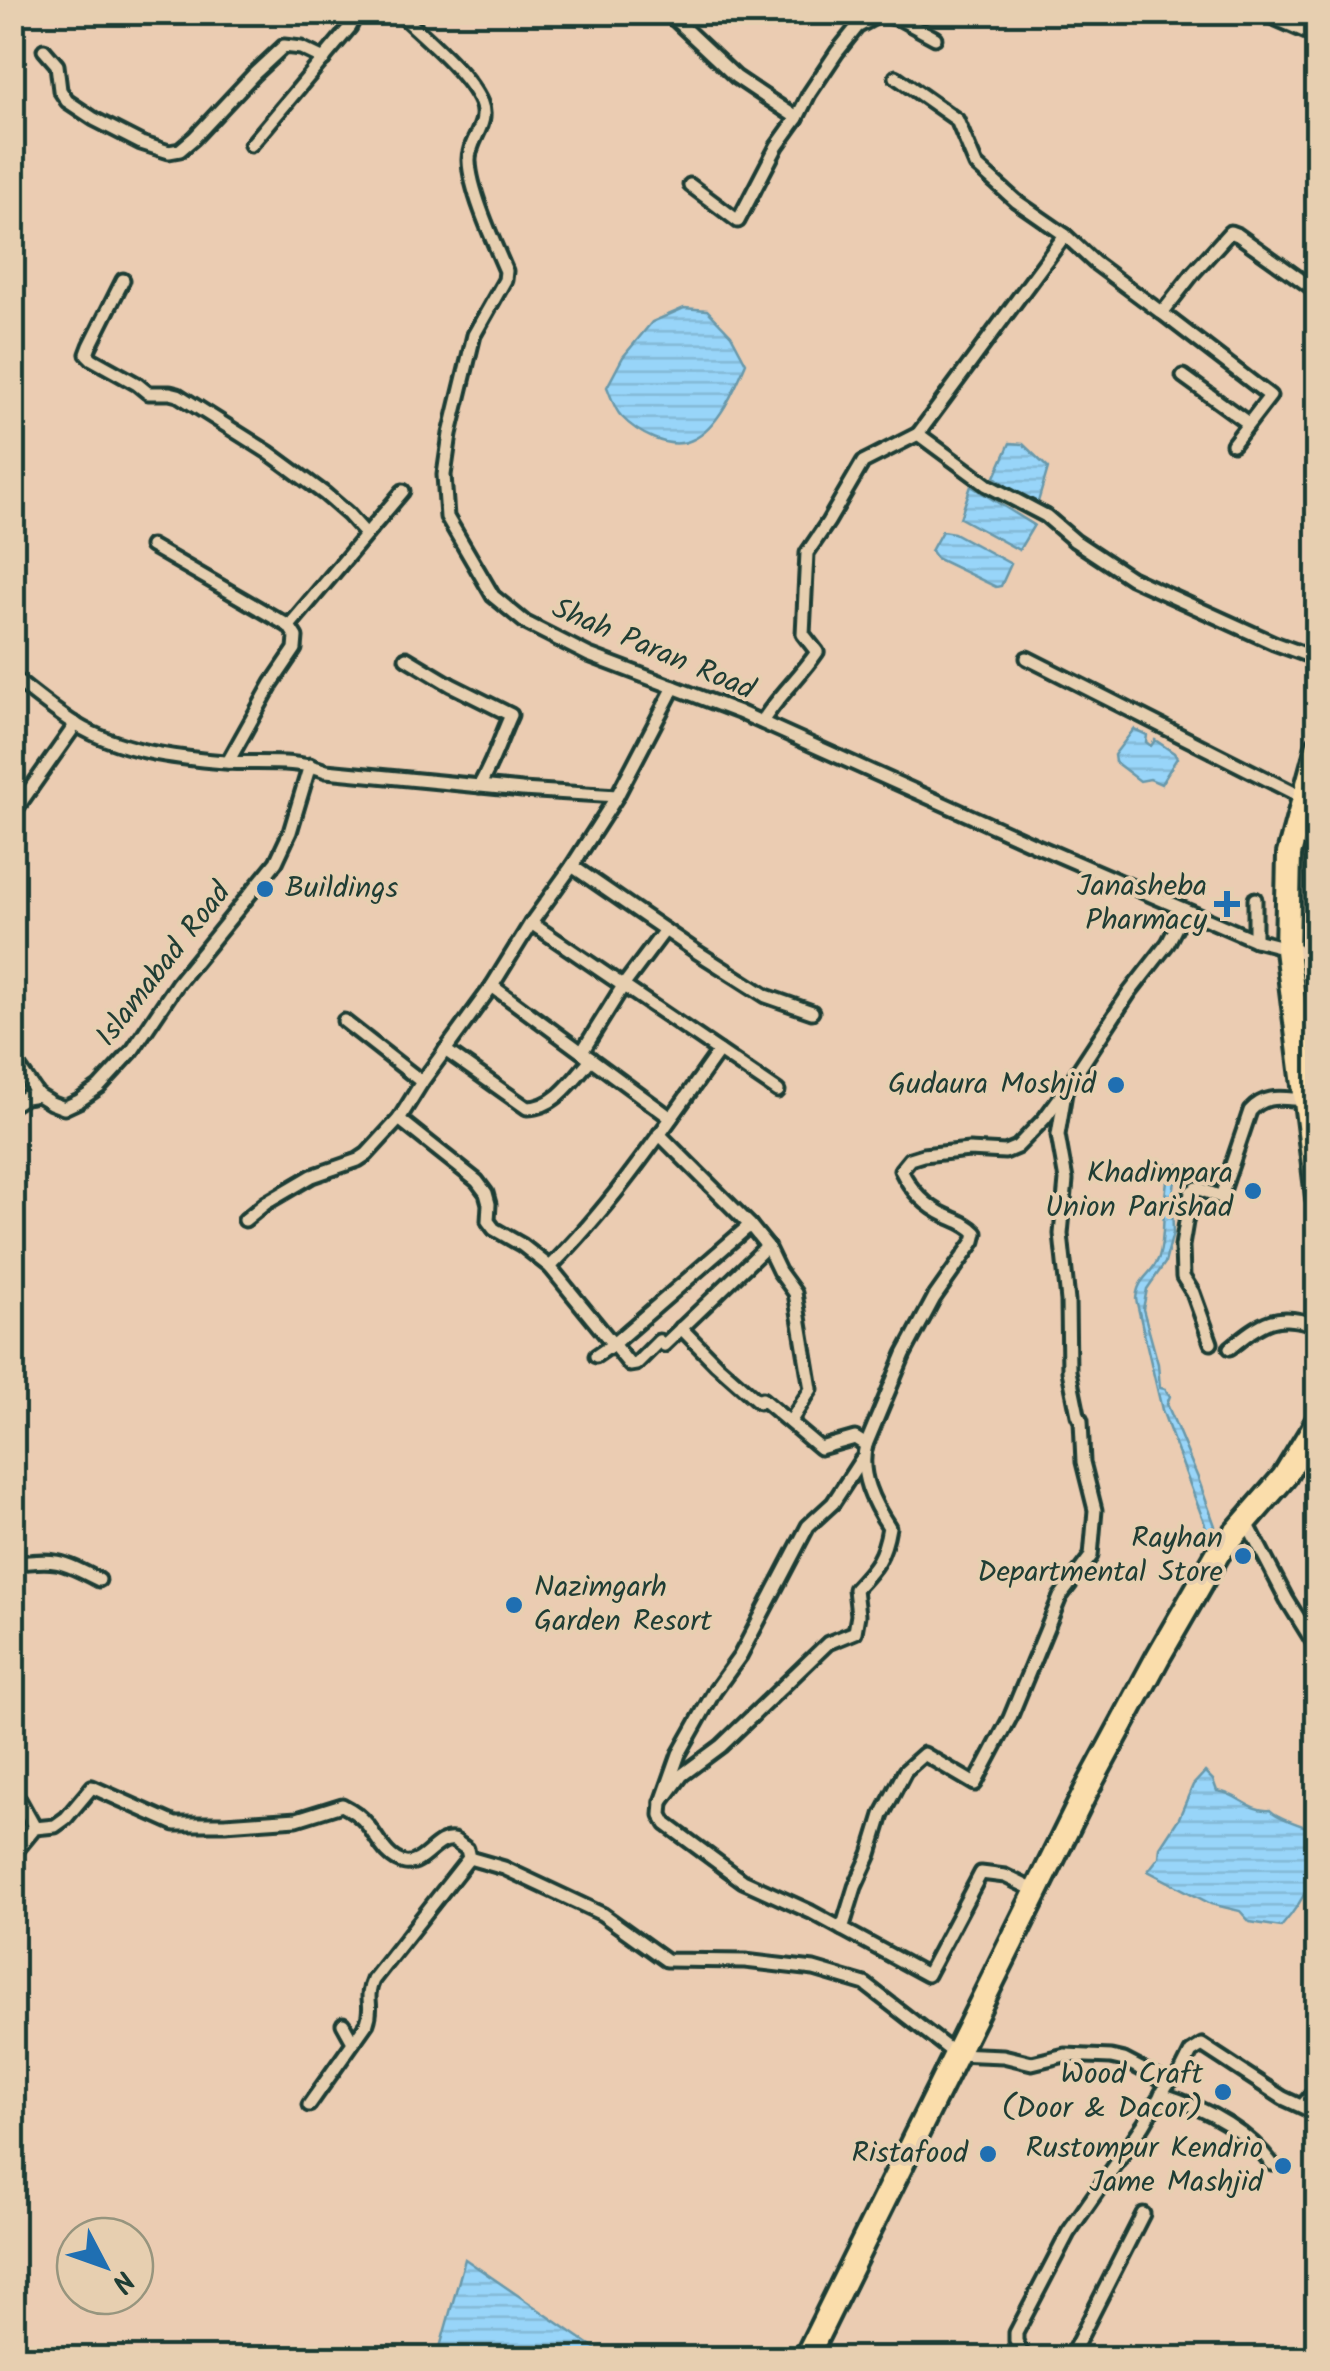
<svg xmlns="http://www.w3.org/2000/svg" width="1330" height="2371" font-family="Kalam,sans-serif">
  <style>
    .water { fill: url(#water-rules); stroke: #6898aa; stroke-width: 2.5 }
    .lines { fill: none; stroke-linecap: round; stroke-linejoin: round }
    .street-casing { stroke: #1f3d34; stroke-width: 19 }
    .highway-casing { stroke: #1f3d34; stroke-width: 30 }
    .street { stroke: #e7cfb0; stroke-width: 11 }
    .highway { stroke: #faddab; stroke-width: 22 }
    .poi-dot { fill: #1f6fb2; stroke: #e7cfb0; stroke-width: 4 }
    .labels { text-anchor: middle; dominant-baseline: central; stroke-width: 8; stroke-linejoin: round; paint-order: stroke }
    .street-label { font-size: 30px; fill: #1f3d34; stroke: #e7cfb0 }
    .poi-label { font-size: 30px; fill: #1f3d34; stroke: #e7cfb0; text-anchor: end }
  </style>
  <defs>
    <pattern id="water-rules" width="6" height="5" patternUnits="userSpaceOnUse" patternTransform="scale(2.5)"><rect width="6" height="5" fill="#98d5f9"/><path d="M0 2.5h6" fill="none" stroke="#83b8d6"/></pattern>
  </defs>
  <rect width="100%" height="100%" fill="#ebccb2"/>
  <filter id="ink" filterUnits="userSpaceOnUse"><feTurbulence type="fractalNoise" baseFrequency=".01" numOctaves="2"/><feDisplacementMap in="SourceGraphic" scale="20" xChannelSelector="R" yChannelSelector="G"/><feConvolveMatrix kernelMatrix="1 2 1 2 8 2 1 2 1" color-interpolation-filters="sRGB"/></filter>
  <g filter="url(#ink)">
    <!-- water -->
    <g class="water">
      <path d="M684,308L707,310L731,335L746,363C736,387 718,429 692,440C669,451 637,433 621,416C614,409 611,396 607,387L623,357L652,322Z"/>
      <path d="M1010,443L1023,444L1048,468L1038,502L1028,504L995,477Z"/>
      <path d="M971,486L1034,525L1019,550L960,518Z"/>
      <path d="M942,531L954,533L1011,564L1001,586L996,587L936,558L931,551Z"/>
      <path d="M1134,729L1147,735L1146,742L1151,746L1155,740L1174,753L1177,758L1161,784L1150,779L1140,781L1115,762L1114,755Z"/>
      <path d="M1178,1165L1172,1198L1173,1233L1165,1263L1147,1289L1143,1309L1158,1364L1160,1388L1165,1389L1170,1396L1167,1404L1198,1478L1215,1526L1207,1530L1162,1410L1136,1299C1138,1276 1152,1276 1159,1257C1164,1240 1163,1225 1164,1208C1165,1194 1167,1180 1169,1167Z"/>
      <path d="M1205,1772L1213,1780L1217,1791C1238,1793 1249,1812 1270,1810C1276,1817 1304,1827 1314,1829C1329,1860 1302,1903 1281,1927L1250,1922L1240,1911L1211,1904L1148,1871L1159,1857L1160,1847L1179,1818L1193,1785Z"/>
      <path d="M465,2259L609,2358H437Z"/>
    </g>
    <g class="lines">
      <defs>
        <g id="street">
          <path d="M398,12C423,36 468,72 481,103C490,125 468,140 469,161C470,191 494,243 506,271L505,280L474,335L450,434L444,475L447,517L493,596L526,623L589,655L739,712L1035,845L1255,940L1318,956"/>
          <path d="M667,12L736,77L797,118L777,146L738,221L690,185"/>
          <path d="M1260,12L1318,37"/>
          <path d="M44,50L57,65L60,90L67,101L94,119L141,143L169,152L180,150L194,138L254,74L284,46L301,48L324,59"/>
          <path d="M896,77L957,120L976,165L1016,201L1065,235L1095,263L1162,313L1194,272L1230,232L1238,235L1318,292"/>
          <path d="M797,118L809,94L837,52L857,27L879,15L900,19L935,38"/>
          <path d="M251,145L350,27L357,12"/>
          <path d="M1065,235L918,434L987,485L1046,516L1075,541L1131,578L1274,643L1318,659"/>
          <path d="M123,280L90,346L87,354L92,359L137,384L148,393H170L178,395L268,452L325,494L348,514L365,533"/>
          <path d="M1162,313L1270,396L1233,444"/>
          <path d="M1183,376L1248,423"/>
          <path d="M151,546L289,626L296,637L295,649L272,683L228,762"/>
          <path d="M289,626L403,491"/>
          <path d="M406,658L451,685L511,715C500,739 493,763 479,786"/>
          <path d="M1027,658L1304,798"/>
          <path d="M12,677C33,693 53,710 75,724C119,751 175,758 225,762C258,764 295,759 326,771L522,790L617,796"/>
          <path d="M762,722C777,697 800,677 817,652L803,634L807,553L828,522L863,462L918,434"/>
          <path d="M12,815L76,724"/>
          <path d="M572,866L697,952L766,996L812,1012"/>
          <path d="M1255,899V940"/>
          <path d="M531,923L778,1091"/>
          <path d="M492,986L671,1118"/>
          <path d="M344,1021L422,1082"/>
          <path d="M445,1050L527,1108C555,1108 574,1079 591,1059"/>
          <path d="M582,1052L623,986L665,930"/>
          <path d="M12,1057L38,1095L51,1103L64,1108L79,1101L99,1087L132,1051L177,984L276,862L290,832L310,765"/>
          <path d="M12,1105L25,1097L38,1095"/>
          <path d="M399,1119L477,1181L486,1193L489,1204L488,1221L494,1229L522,1245L550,1267L630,1365L636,1364L659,1341L664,1345L767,1246"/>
          <path d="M659,1134L750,1225L767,1246L779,1271L795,1293L811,1389L790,1422"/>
          <path d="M245,1220L266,1203L312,1176L358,1160L367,1154L399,1119L422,1082L492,986L531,923L572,866L617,796L674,687"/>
          <path d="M550,1267C615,1202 666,1125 719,1051"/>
          <path d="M681,1328L716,1364L759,1402L762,1399L820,1448L855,1438L866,1445"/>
          <path d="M1211,1343L1193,1293L1183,1277L1182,1246L1191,1192L1197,1188L1221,1197L1250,1111C1266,1093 1283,1099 1306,1100"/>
          <path d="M1230,1348C1262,1322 1277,1310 1318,1326"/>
          <path d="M596,1356L612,1345L750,1225"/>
          <path d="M861,1460L833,1503L808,1526L740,1656L714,1692L679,1754L662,1802L661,1815L666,1824L743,1881L811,1912L927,1975L981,1873L1005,1876L1036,1891"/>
          <path d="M1246,1521L1287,1600L1318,1650"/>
          <path d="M12,1564C54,1558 61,1560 99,1580"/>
          <path d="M12,1793L20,1801L35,1828"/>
          <path d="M662,1802L682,1775L721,1746L828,1643L855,1632L858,1615L855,1589C876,1567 884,1557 889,1527C873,1503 858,1474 866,1445L904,1354L934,1298L974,1241L976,1233C968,1224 958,1221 947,1216C925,1206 911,1191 901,1170L910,1159L923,1155L969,1150L1005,1152L1017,1147L1044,1119L1066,1089L1129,993L1168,943L1185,910"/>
          <path d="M12,1856L35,1828L55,1826L66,1818L92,1787L175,1824H225L297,1819L342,1805C352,1810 360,1815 367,1824C377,1837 387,1860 405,1863C424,1866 436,1836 454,1840C456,1841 465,1848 467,1849L469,1858L504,1868L602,1914L666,1960L745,1961L814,1969L865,1984L955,2054L1003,2056L1032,2063L1065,2055L1111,2057L1124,2060L1168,2083L1180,2074L1191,2052L1202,2045L1283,2098L1318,2114"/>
          <path d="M842,1929L855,1887L870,1854L882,1815L905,1771L924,1754L975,1784L1010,1718L1060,1597L1091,1556L1095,1510L1083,1462L1081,1421L1078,1415L1069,1371L1068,1301L1061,1234L1066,1180L1058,1135L1065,1093"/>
          <path d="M343,2024L353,2042"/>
          <path d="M1161,2094C1202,2107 1246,2129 1272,2164"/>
          <path d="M309,2105L367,2023C374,2004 364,2000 373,1980L469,1858"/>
          <path d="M1302,2106L1318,2087"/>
          <path d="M1024,2358L1016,2341V2333L1068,2233L1144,2124L1168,2083"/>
          <path d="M1070,2358L1143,2214"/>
        </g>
        <g id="highway">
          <path d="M1318,747L1289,854L1287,950L1318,1197"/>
          <path d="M806,2358L1087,1789L1158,1657L1218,1553L1284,1477L1318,1421"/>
        </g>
      </defs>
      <!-- street casing -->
      <use href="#street" class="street-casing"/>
      <!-- highway casing -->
      <use href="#highway" class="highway-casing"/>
      <!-- street -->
      <use href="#street" class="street"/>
      <!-- highway -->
      <use href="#highway" class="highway"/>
    </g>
  </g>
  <!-- markers -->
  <g class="poi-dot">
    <circle cx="265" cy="889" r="10"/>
    <path d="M1222 889h10v10h10v10h-10v10h-10v-10h-10v-10h10z"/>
    <circle cx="1116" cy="1085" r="10"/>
    <circle cx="1253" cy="1191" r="10"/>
    <circle cx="1243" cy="1556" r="10"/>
    <circle cx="514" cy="1605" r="10"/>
    <circle cx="1223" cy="2092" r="10"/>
    <circle cx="988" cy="2154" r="10"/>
    <circle cx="1283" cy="2166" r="10"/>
  </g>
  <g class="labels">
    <!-- street labels -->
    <g class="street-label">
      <text transform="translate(653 650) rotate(23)">Shah Paran Road</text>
      <text transform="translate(164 965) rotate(-52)">Islamabad Road</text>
    </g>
    <!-- poi labels -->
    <g class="poi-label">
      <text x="1207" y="887">Janasheba<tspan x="1207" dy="34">Pharmacy</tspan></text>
      <text x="285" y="889" text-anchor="start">Buildings</text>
      <text x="1096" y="1085">Gudaura Moshjid</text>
      <text x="1233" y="1174">Khadimpara<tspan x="1233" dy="34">Union Parishad</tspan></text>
      <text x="1223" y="1539">Rayhan<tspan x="1223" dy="34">Departmental Store</tspan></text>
      <text x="534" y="1588" text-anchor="start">Nazimgarh<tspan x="534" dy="34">Garden Resort</tspan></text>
      <text x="1203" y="2075">Wood Craft<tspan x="1203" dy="34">(Door &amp; Dacor)</tspan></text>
      <text x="1263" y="2149">Rustompur Kendrio<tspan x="1263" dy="34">Jame Mashjid</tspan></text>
      <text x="968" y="2154">Ristafood</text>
    </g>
  </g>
  <!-- margin -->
  <rect width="1330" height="2371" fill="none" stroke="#e7cfb0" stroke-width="50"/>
  <rect x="25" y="25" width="1280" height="2321" fill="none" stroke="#1f3d34" stroke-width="4" filter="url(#ink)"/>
  <!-- north arrow -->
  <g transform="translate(105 2266) rotate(131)"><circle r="48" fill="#e7cfb0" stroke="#97957e" stroke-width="2.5"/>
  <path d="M0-8L18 38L0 25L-18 38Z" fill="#1f6fb2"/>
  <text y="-15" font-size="28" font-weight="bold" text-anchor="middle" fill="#1f3d34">N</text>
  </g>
</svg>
